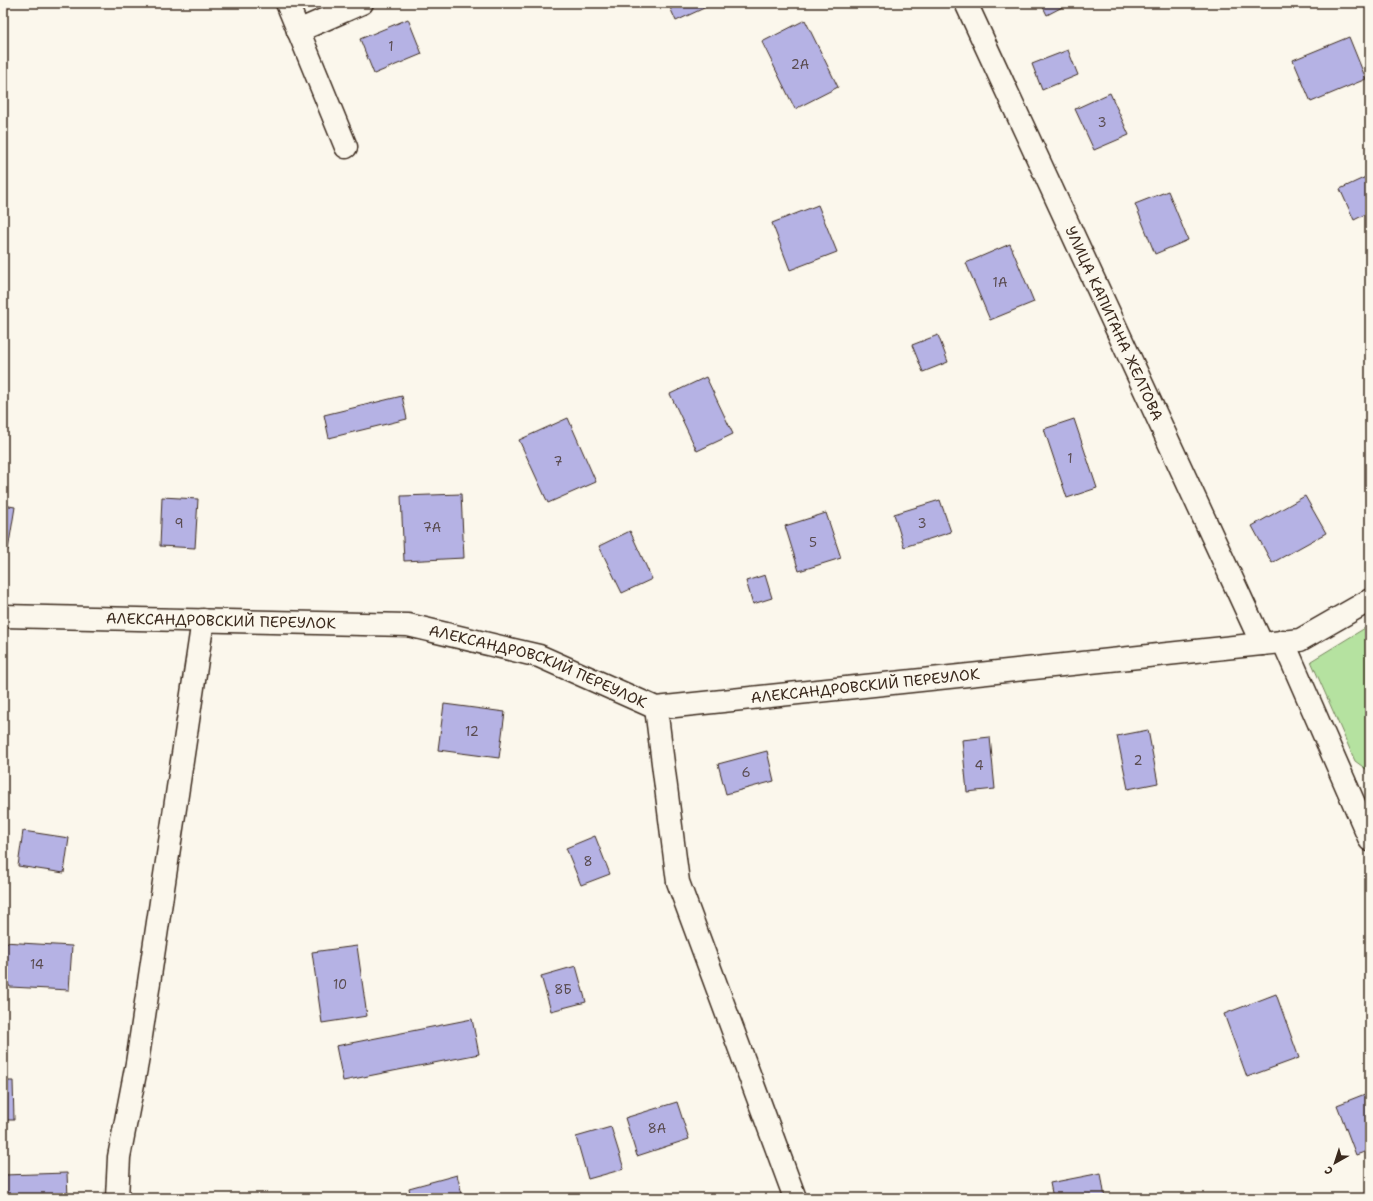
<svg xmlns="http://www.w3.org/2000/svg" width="1373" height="1201" font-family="'Shantell Sans',sans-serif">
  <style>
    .green { fill: #b5e2a0; stroke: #78865f }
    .building { fill: #b5b2e4; stroke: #3b2a1e }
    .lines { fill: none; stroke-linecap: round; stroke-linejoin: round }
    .minor-casing { stroke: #3b2a1e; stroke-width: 25 }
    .minor { stroke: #fbf7ec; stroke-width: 22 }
    .labels { text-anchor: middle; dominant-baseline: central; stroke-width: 4; stroke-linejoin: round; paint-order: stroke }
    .number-label { font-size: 13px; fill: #5a4c50 }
    .street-label { font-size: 15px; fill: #3b2a1e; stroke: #fbf7ec }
  </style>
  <rect width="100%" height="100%" fill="#fbf7ec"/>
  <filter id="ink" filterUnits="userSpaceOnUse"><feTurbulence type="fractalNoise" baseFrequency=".025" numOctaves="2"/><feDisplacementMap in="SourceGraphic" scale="8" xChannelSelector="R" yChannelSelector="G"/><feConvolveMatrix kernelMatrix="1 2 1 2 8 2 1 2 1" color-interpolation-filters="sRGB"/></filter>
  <g filter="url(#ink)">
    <!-- green -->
    <path class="green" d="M1370,625V772L1355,761L1311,661Z"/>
    <!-- building -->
    <g class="building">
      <path d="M668,3H715L676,21Z"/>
      <path d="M1041,3H1070L1047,15Z"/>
      <path d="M408,19L422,54L374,74L360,39Z"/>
      <path d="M805,20L838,87L795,109L762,42Z"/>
      <path d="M1349,37L1366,79L1311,102L1293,60Z"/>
      <path d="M1068,50L1078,75L1042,90L1032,64Z"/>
      <path d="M1110,93L1129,135L1094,150L1075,109Z"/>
      <path d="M1370,175V212L1354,220L1340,189Z"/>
      <path d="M1168,191L1188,240L1155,254L1135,204Z"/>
      <path d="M818,205L837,252L790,270L772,223Z"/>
      <path d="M1010,244L1034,302L990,320L966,263Z"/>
      <path d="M938,335L948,362L923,372L912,345Z"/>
      <path d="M706,377L733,434L697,451L670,394Z"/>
      <path d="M402,396L407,419L329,438L324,415Z"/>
      <path d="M568,418L596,482L548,503L519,440Z"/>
      <path d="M1074,419L1097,488L1067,498L1044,429Z"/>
      <path d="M461,494L464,558L404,561L401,496Z"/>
      <path d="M1305,496L1326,533L1272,563L1252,526Z"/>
      <path d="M162,497L198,499L195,548L160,546Z"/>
      <path d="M940,500L951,532L904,547L894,514Z"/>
      <path d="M3,505L15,507L8,550H3Z"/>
      <path d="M826,513L841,558L799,571L785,526Z"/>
      <path d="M630,531L652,579L622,593L599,546Z"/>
      <path d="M765,575L772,598L753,604L746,581Z"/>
      <path d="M444,704L505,712L499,758L438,750Z"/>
      <path d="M1148,730L1158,783L1128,789L1117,736Z"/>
      <path d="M990,737L995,789L967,792L962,740Z"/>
      <path d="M767,751L774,781L726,794L718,764Z"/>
      <path d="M23,831L69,838L64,873L18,866Z"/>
      <path d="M595,836L610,874L581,885L566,848Z"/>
      <path d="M3,942L72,946L69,990L10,987L3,975L5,953H3Z"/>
      <path d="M357,946L367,1016L322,1023L312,952Z"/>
      <path d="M576,966L586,1002L551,1011L541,976Z"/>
      <path d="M1276,994L1299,1058L1247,1077L1224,1014Z"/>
      <path d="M472,1019L479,1054L343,1081L336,1046Z"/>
      <path d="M3,1081H13L14,1120H3Z"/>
      <path d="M1370,1092V1150L1356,1155L1337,1105Z"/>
      <path d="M677,1102L689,1139L637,1156L625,1118Z"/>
      <path d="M611,1127L624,1169L588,1179L576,1137Z"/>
      <path d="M67,1173L68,1198H3V1175Z"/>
      <path d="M1101,1173L1105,1198H1053L1050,1183Z"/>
      <path d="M457,1175L463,1198H411L409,1188Z"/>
    </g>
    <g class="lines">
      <defs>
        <g id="minor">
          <path d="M287,3L346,147"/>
          <path id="s1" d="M966,3L1262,644"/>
          <path d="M298,31L362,3"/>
          <path id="s2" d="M3,616L408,625L539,656L656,708L1300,640L1370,600"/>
          <path d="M1283,641L1370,840"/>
          <path d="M656,708L678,882L795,1198"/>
          <path d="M117,1198L119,1157L137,1063L203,620"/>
        </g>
      </defs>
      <!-- minor casing -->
      <use href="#minor" class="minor-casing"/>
      <!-- minor -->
      <use href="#minor" class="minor"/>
    </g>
  </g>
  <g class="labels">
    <!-- number labels -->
    <g class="number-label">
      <text x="391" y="46">1</text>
      <text x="800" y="64">2А</text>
      <text x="1102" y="122">3</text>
      <text x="1000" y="282">1А</text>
      <text x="1070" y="458">1</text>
      <text x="558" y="461">7</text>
      <text x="179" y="523">9</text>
      <text x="922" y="523">3</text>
      <text x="432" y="527">7А</text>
      <text x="813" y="542">5</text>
      <text x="472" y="731">12</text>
      <text x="1138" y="760">2</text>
      <text x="979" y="765">4</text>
      <text x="746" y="772">6</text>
      <text x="588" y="861">8</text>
      <text x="37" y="964">14</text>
      <text x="340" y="984">10</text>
      <text x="563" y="989">8Б</text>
      <text x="657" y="1128">8А</text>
    </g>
    <!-- street labels -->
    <g class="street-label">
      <text stroke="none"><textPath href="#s1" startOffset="353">УЛИЦА КАПИТАНА ЖЕЛТОВА</textPath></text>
      <text stroke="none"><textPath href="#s2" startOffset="218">АЛЕКСАНДРОВСКИЙ ПЕРЕУЛОК</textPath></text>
      <text stroke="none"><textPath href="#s2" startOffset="542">АЛЕКСАНДРОВСКИЙ ПЕРЕУЛОК</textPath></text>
      <text stroke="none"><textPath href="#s2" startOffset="878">АЛЕКСАНДРОВСКИЙ ПЕРЕУЛОК</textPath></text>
    </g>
  </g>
  <!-- margin -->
  <rect width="1373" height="1201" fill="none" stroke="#fbf7ec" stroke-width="16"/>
  <rect x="8" y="8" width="1357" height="1185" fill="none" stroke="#3b2a1e" stroke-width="1.5" filter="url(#ink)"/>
  <!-- north arrow -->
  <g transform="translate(1335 1163) rotate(219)" stroke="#fbf7ec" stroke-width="3" paint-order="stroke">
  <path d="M0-3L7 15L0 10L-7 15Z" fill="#3b2a1e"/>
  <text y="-6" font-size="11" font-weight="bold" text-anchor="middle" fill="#3b2a1e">С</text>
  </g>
</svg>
